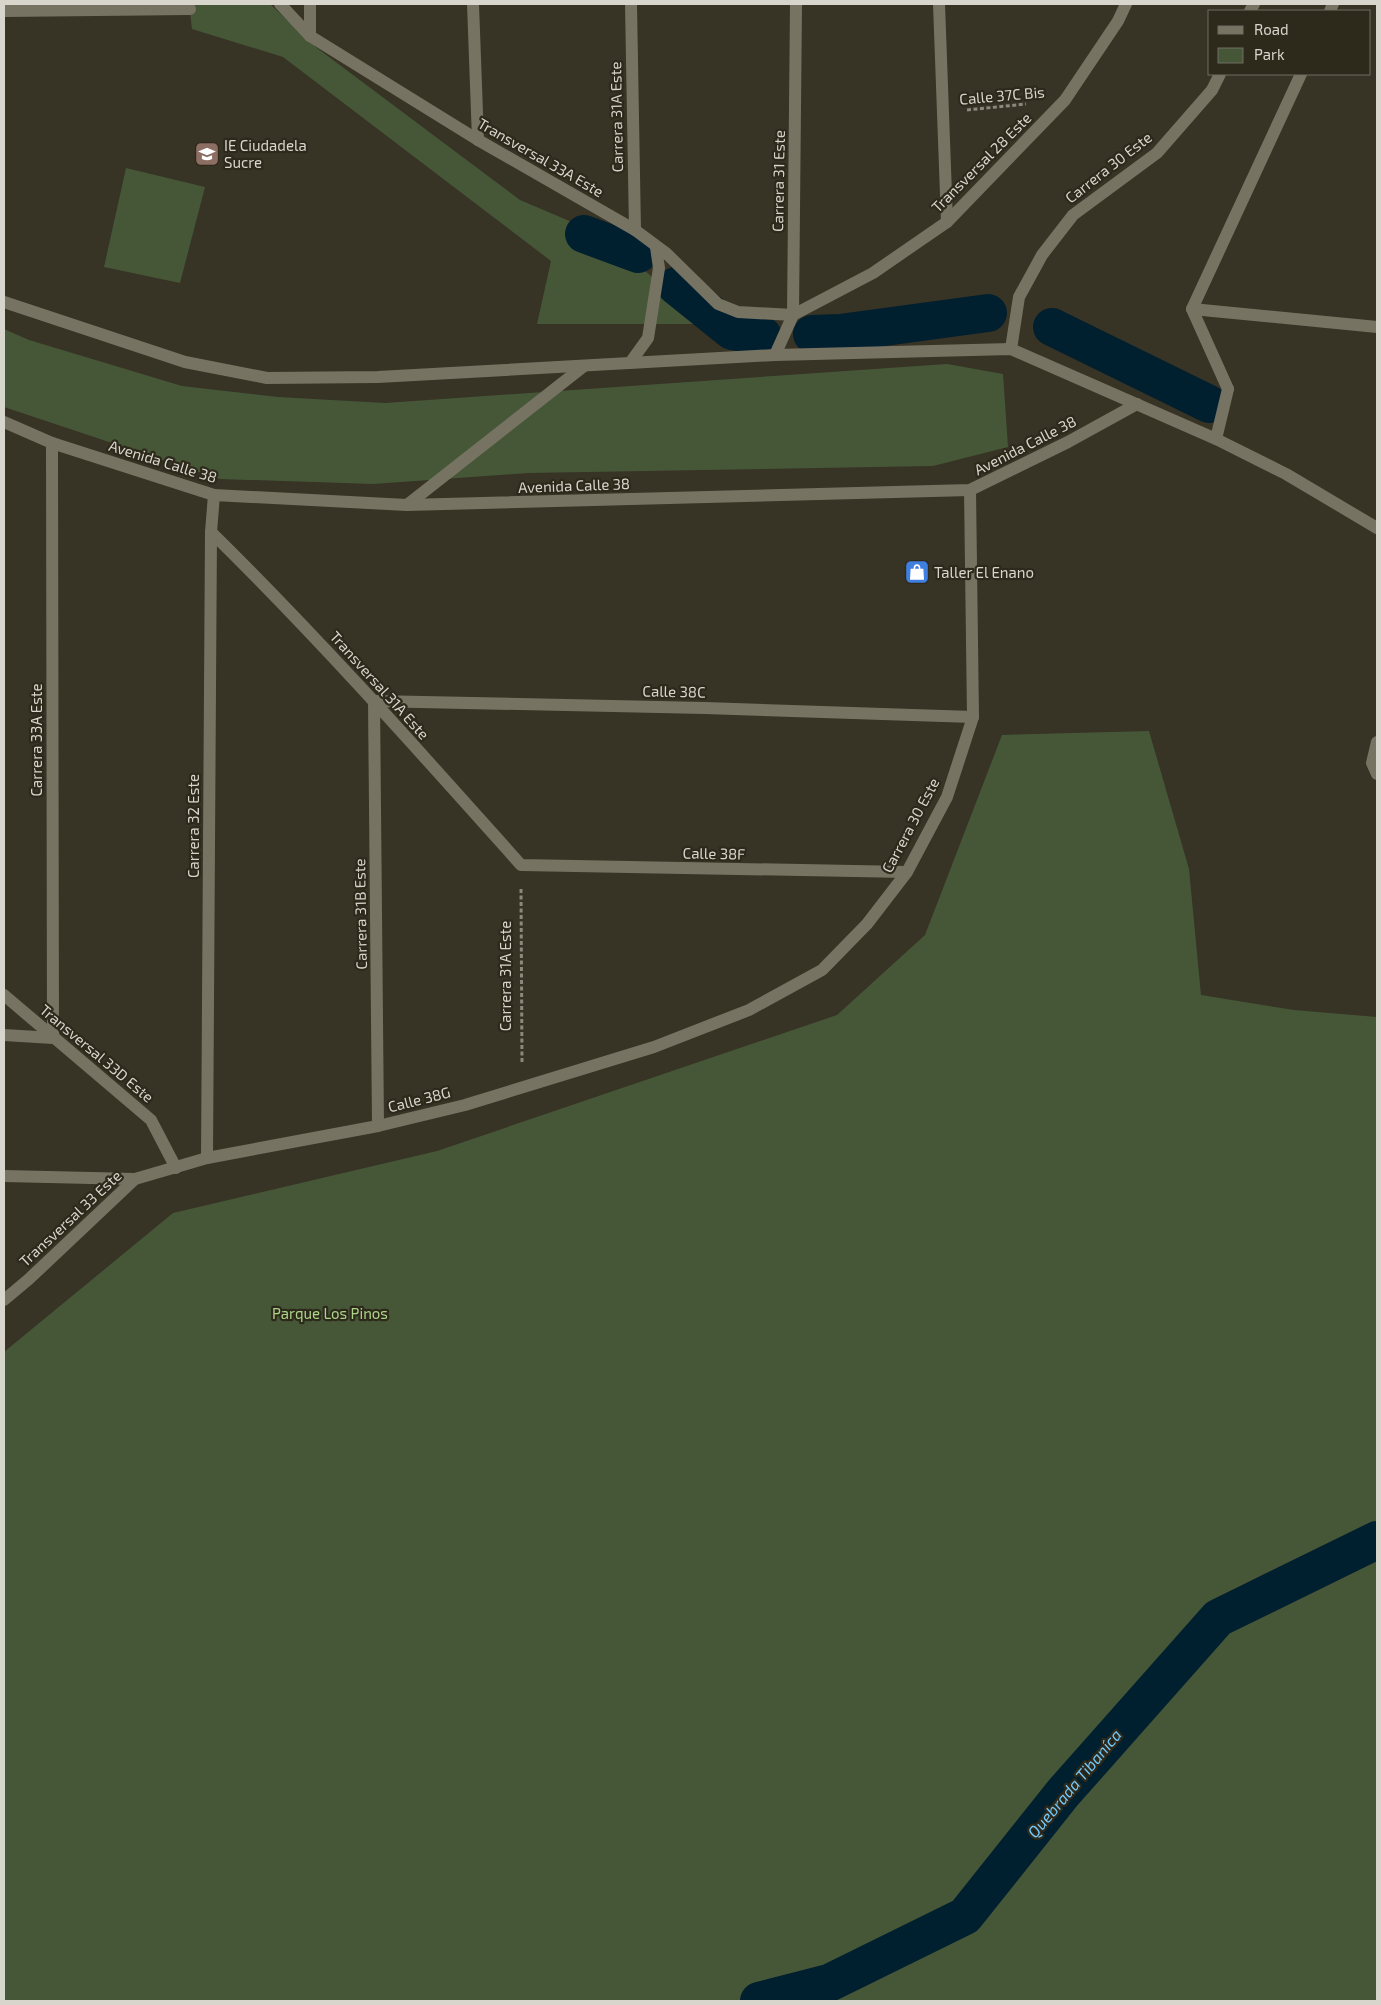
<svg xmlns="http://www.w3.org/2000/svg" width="1381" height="2005" font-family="'Exo 2',sans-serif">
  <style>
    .green { fill: #465738 }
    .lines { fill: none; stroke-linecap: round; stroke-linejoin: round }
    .canal { stroke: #001f2f; stroke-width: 38 }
    .path { stroke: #8b887c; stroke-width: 3; stroke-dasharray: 4 2.5; stroke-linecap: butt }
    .lane { stroke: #777363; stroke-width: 12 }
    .street { stroke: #777363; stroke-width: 12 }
    .secondary { stroke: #777363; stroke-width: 12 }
    .labels { text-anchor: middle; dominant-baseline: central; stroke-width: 4.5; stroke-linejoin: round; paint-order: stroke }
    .street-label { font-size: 15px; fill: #d8d5cc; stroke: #2d291b }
    .poi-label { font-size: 15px; fill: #d8d5cc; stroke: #2d291b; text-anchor: start }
    .park-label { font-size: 15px; fill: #abd488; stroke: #2d291b }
    .water-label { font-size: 16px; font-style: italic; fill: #72cafc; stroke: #2d291b }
  </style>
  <rect width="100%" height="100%" fill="#373325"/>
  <!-- green -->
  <g class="green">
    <path d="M189,4H270L317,48L520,200L607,237L705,324H537L551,261L283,57L192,29Z"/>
    <path d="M126,168L205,187L180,283L104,267Z"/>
    <path d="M4,329L29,340L182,386L278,397L385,403L947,364L1003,374L1008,447L933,466L528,473L373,484L220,479L4,407Z"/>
    <path d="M1149,731L1189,869L1201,995L1294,1010L1377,1017V2001H4V1352L173,1213L437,1151L837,1015L925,935L1002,735Z"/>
  </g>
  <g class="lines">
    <!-- canal -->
    <g class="canal">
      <path d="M584,234L638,254"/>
      <path d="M676,286L732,331L763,336"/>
      <path d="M1052,327L1209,404"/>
      <path d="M812,334L840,333L988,313"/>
      <path d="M759,2001L829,1983L965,1916L1063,1793L1218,1618L1377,1540"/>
    </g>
    <!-- path -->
    <g class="path">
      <path d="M967,110L1026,104"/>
      <path d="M521,889L522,1062"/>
    </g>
    <!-- lane -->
    <g class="lane">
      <path d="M1330,11L1333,4"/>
      <path d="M1192,309L1377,327"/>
      <path d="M1228,389L1192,309L1301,74"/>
      <path d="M1377,742L1372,763L1377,774"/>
    </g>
    <!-- street -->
    <g class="street">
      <path d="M280,4L310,36L478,140L635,230L666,253L718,304L738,312L793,315L873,273L947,222L1065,100L1118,21L1126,4"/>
      <path d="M473,4L478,140"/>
      <path d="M631,4L635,230"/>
      <path d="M939,4L947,222"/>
      <path d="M4,11L190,9"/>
      <path d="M1250,11L1254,4"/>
      <path d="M310,36V4"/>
      <path d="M1011,349L1019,297L1042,255L1073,215L1157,153L1212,90L1220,74"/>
      <path d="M775,355L793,315L796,4"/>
      <path d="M630,363L648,338L659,268L656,247"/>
      <path d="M1216,439L1228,389"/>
      <path d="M407,505L584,366"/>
      <path d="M211,532C319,638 420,752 521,865L907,872"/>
      <path d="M4,995L151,1120L176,1168"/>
      <path d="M4,1035L53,1038L52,443"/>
      <path d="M378,1126L374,701L705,708L973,717"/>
      <path d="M207,1158L211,532L214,495"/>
      <path d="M4,1176L135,1179"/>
    </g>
    <!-- secondary -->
    <g class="secondary">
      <path d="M4,302L185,362L267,378L378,377L775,355L1011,349L1216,439L1286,474L1377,528"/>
      <path d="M4,422L52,443L214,495L407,505L970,490L1068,442L1137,404"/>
      <path d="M4,1300L29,1279L135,1179L207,1158L378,1126L465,1105L654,1047L749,1010L822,970L867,924L907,872L947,797L973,717L970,490"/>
    </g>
  </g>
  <!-- icons -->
  <defs>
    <symbol id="school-square" viewBox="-11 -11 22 22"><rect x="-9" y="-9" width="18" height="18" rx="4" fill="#8d6e63" stroke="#2d291b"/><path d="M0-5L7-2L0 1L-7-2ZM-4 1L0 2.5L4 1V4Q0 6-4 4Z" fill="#fff"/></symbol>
    <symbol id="shop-square" viewBox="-11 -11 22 22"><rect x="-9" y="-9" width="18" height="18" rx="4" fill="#3f7fe0" stroke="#2d291b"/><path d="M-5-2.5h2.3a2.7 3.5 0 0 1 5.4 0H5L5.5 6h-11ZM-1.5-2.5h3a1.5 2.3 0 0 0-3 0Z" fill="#fff"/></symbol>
  </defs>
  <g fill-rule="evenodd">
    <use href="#school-square" x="193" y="140" width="28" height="28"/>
    <use href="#shop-square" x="903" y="558" width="28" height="28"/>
  </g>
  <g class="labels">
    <!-- street labels -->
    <g class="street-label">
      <text transform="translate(1002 95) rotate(-5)">Calle 37C Bis</text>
      <text transform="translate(616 117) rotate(-91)">Carrera 31A Este</text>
      <text transform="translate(541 157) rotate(30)">Transversal 33A Este</text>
      <text transform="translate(981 162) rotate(-45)">Transversal 28 Este</text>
      <text transform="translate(1108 167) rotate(-38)">Carrera 30 Este</text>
      <text transform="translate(778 181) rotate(-89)">Carrera 31 Este</text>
      <text transform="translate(1025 445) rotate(-27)">Avenida Calle 38</text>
      <text transform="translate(163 461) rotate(17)">Avenida Calle 38</text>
      <text transform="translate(574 485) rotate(-2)">Avenida Calle 38</text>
      <text transform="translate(380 685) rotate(48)">Transversal 31A Este</text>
      <text transform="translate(674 691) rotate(1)">Calle 38C</text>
      <text transform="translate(36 740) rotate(-90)">Carrera 33A Este</text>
      <text transform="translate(910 825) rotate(-62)">Carrera 30 Este</text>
      <text transform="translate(193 826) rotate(-90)">Carrera 32 Este</text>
      <text transform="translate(714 853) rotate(1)">Calle 38F</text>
      <text transform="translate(360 914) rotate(-91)">Carrera 31B Este</text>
      <text transform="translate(505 976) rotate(-90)">Carrera 31A Este</text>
      <text transform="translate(97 1053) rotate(40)">Transversal 33D Este</text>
      <text transform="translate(419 1099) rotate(-14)">Calle 38G</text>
      <text transform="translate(70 1218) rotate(-43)">Transversal 33 Este</text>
    </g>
    <!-- poi labels -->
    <g class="poi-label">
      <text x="224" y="145">IE Ciudadela<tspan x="224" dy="17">Sucre</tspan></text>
      <text x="934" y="572">Taller El Enano</text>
    </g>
    <!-- park labels -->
    <g class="park-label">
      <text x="330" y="1313">Parque Los Pinos</text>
    </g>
    <!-- water labels -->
    <g class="water-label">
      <text transform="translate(1074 1783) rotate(-50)">Quebrada Tibaníca</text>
    </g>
  </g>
  <!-- border -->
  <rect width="1381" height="2005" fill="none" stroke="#d8d5cc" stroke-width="10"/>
  <!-- legend -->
  <rect x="1208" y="10" width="162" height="65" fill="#2d291b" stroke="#716e62"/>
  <rect x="1218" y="26" width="25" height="8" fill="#777363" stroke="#716e62"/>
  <text x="1254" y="35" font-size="15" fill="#d8d5cc">Road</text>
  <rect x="1218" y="48" width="25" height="15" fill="#465738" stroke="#716e62"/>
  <text x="1254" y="60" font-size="15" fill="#d8d5cc">Park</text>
</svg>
